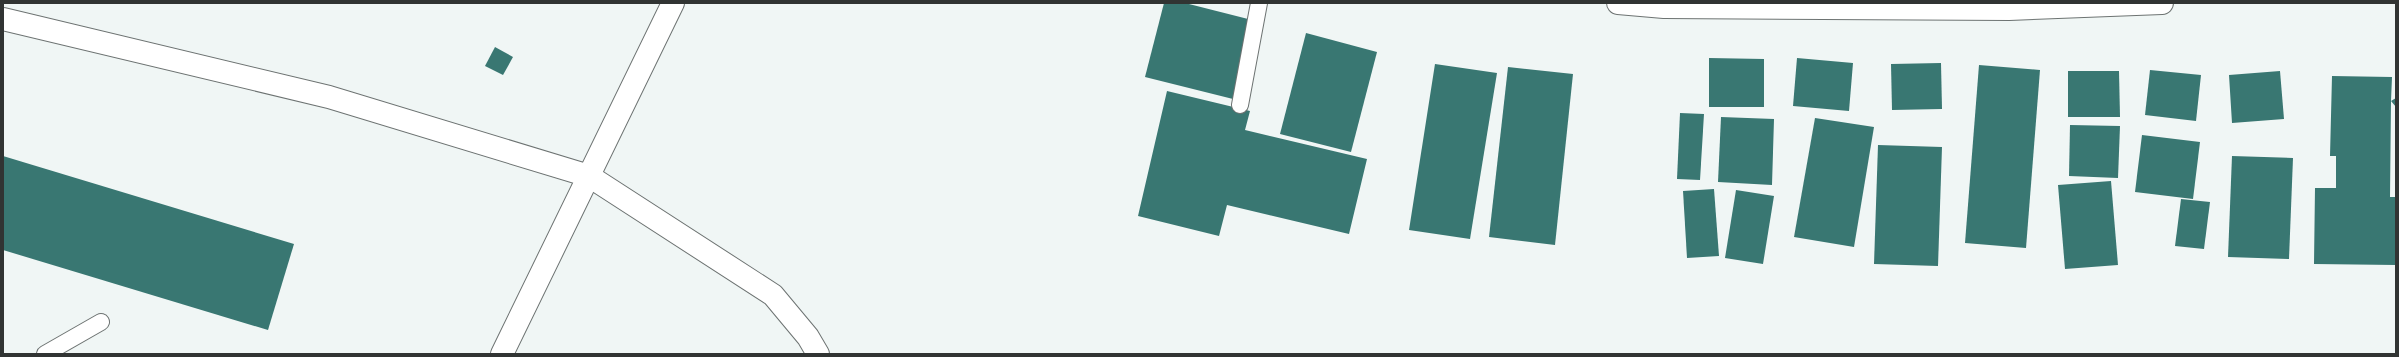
<svg xmlns="http://www.w3.org/2000/svg" width="2399" height="357" font-family="'Archivo Narrow',sans-serif">
  <style>
    .building { fill: #397772 }
    .lines { fill: none; stroke-linecap: round; stroke-linejoin: round }
    .service-casing { stroke: #6d7372; stroke-width: 18 }
    .minor-casing { stroke: #6d7372; stroke-width: 24 }
    .tertiary-casing { stroke: #6d7372; stroke-width: 24 }
    .secondary-casing { stroke: #6d7372; stroke-width: 24 }
    .service { stroke: #fff; stroke-width: 16 }
    .minor { stroke: #fff; stroke-width: 22 }
    .tertiary { stroke: #fff; stroke-width: 22 }
    .secondary { stroke: #fff; stroke-width: 22 }
  </style>
  <rect width="100%" height="100%" fill="#f0f6f5"/>
  <!-- building -->
  <g class="building">
    <path d="M1164,3H1185L1252,20L1233,99L1145,77Z"/>
    <path d="M1306,33L1377,52L1351,152L1280,134Z"/>
    <path d="M495,47L513,57L503,75L485,66Z"/>
    <path d="M1709,58L1764,59V107H1709Z"/>
    <path d="M1797,58L1853,63L1849,111L1793,106Z"/>
    <path d="M1941,63L1942,109L1892,110L1891,64Z"/>
    <path d="M1435,64L1497,73L1470,239L1409,230Z"/>
    <path d="M1979,65L2040,70L2026,248L1965,243Z"/>
    <path d="M1508,67L1573,74L1555,245L1489,237Z"/>
    <path d="M2150,70L2201,75L2196,121L2145,115Z"/>
    <path d="M2068,71H2119L2120,117H2068Z"/>
    <path d="M2280,71L2284,119L2232,123L2229,75Z"/>
    <path d="M2332,76L2392,77L2391,101L2396,98V107L2391,101L2390,197H2396V265L2314,264L2315,188H2336V156H2330Z"/>
    <path d="M1167,91L1250,111L1245,130L1367,159L1349,234L1227,205L1219,236L1138,216Z"/>
    <path d="M1680,113L1704,114L1700,180L1677,179Z"/>
    <path d="M1721,117L1774,119L1772,185L1718,182Z"/>
    <path d="M1815,118L1874,127L1854,247L1794,237Z"/>
    <path d="M2070,125L2120,126L2118,178L2069,176Z"/>
    <path d="M2142,135L2200,142L2193,199L2135,192Z"/>
    <path d="M1878,145L1942,147L1938,266L1874,264Z"/>
    <path d="M3,156L294,244L268,330L3,250Z"/>
    <path d="M2232,156L2293,158L2289,259L2228,257Z"/>
    <path d="M2111,181L2118,265L2065,269L2058,185Z"/>
    <path d="M1714,189L1719,256L1687,258L1683,191Z"/>
    <path d="M1736,190L1774,196L1763,264L1725,258Z"/>
    <path d="M2181,199L2210,202L2204,249L2175,246Z"/>
  </g>
  <g class="lines">
    <defs>
      <g id="service">
        <path d="M1240,105L1259,3"/>
        <path d="M45,354L101,322"/>
      </g>
      <g id="minor">
        <path d="M1618,3L1664,7L2009,9L2162,3"/>
        <path d="M589,176L773,295L808,337L818,354"/>
      </g>
      <path id="tertiary" d="M3,19L329,97L589,176"/>
      <path id="secondary" d="M502,354L673,3"/>
    </defs>
    <!-- service casing -->
    <use href="#service" class="service-casing"/>
    <!-- minor casing -->
    <use href="#minor" class="minor-casing"/>
    <!-- tertiary casing -->
    <use href="#tertiary" class="tertiary-casing"/>
    <!-- secondary casing -->
    <use href="#secondary" class="secondary-casing"/>
    <!-- service -->
    <use href="#service" class="service"/>
    <!-- minor -->
    <use href="#minor" class="minor"/>
    <!-- tertiary -->
    <use href="#tertiary" class="tertiary"/>
    <!-- secondary -->
    <use href="#secondary" class="secondary"/>
  </g>
  <!-- border -->
  <rect width="2399" height="357" fill="none" stroke="#313433" stroke-width="8"/>
</svg>
